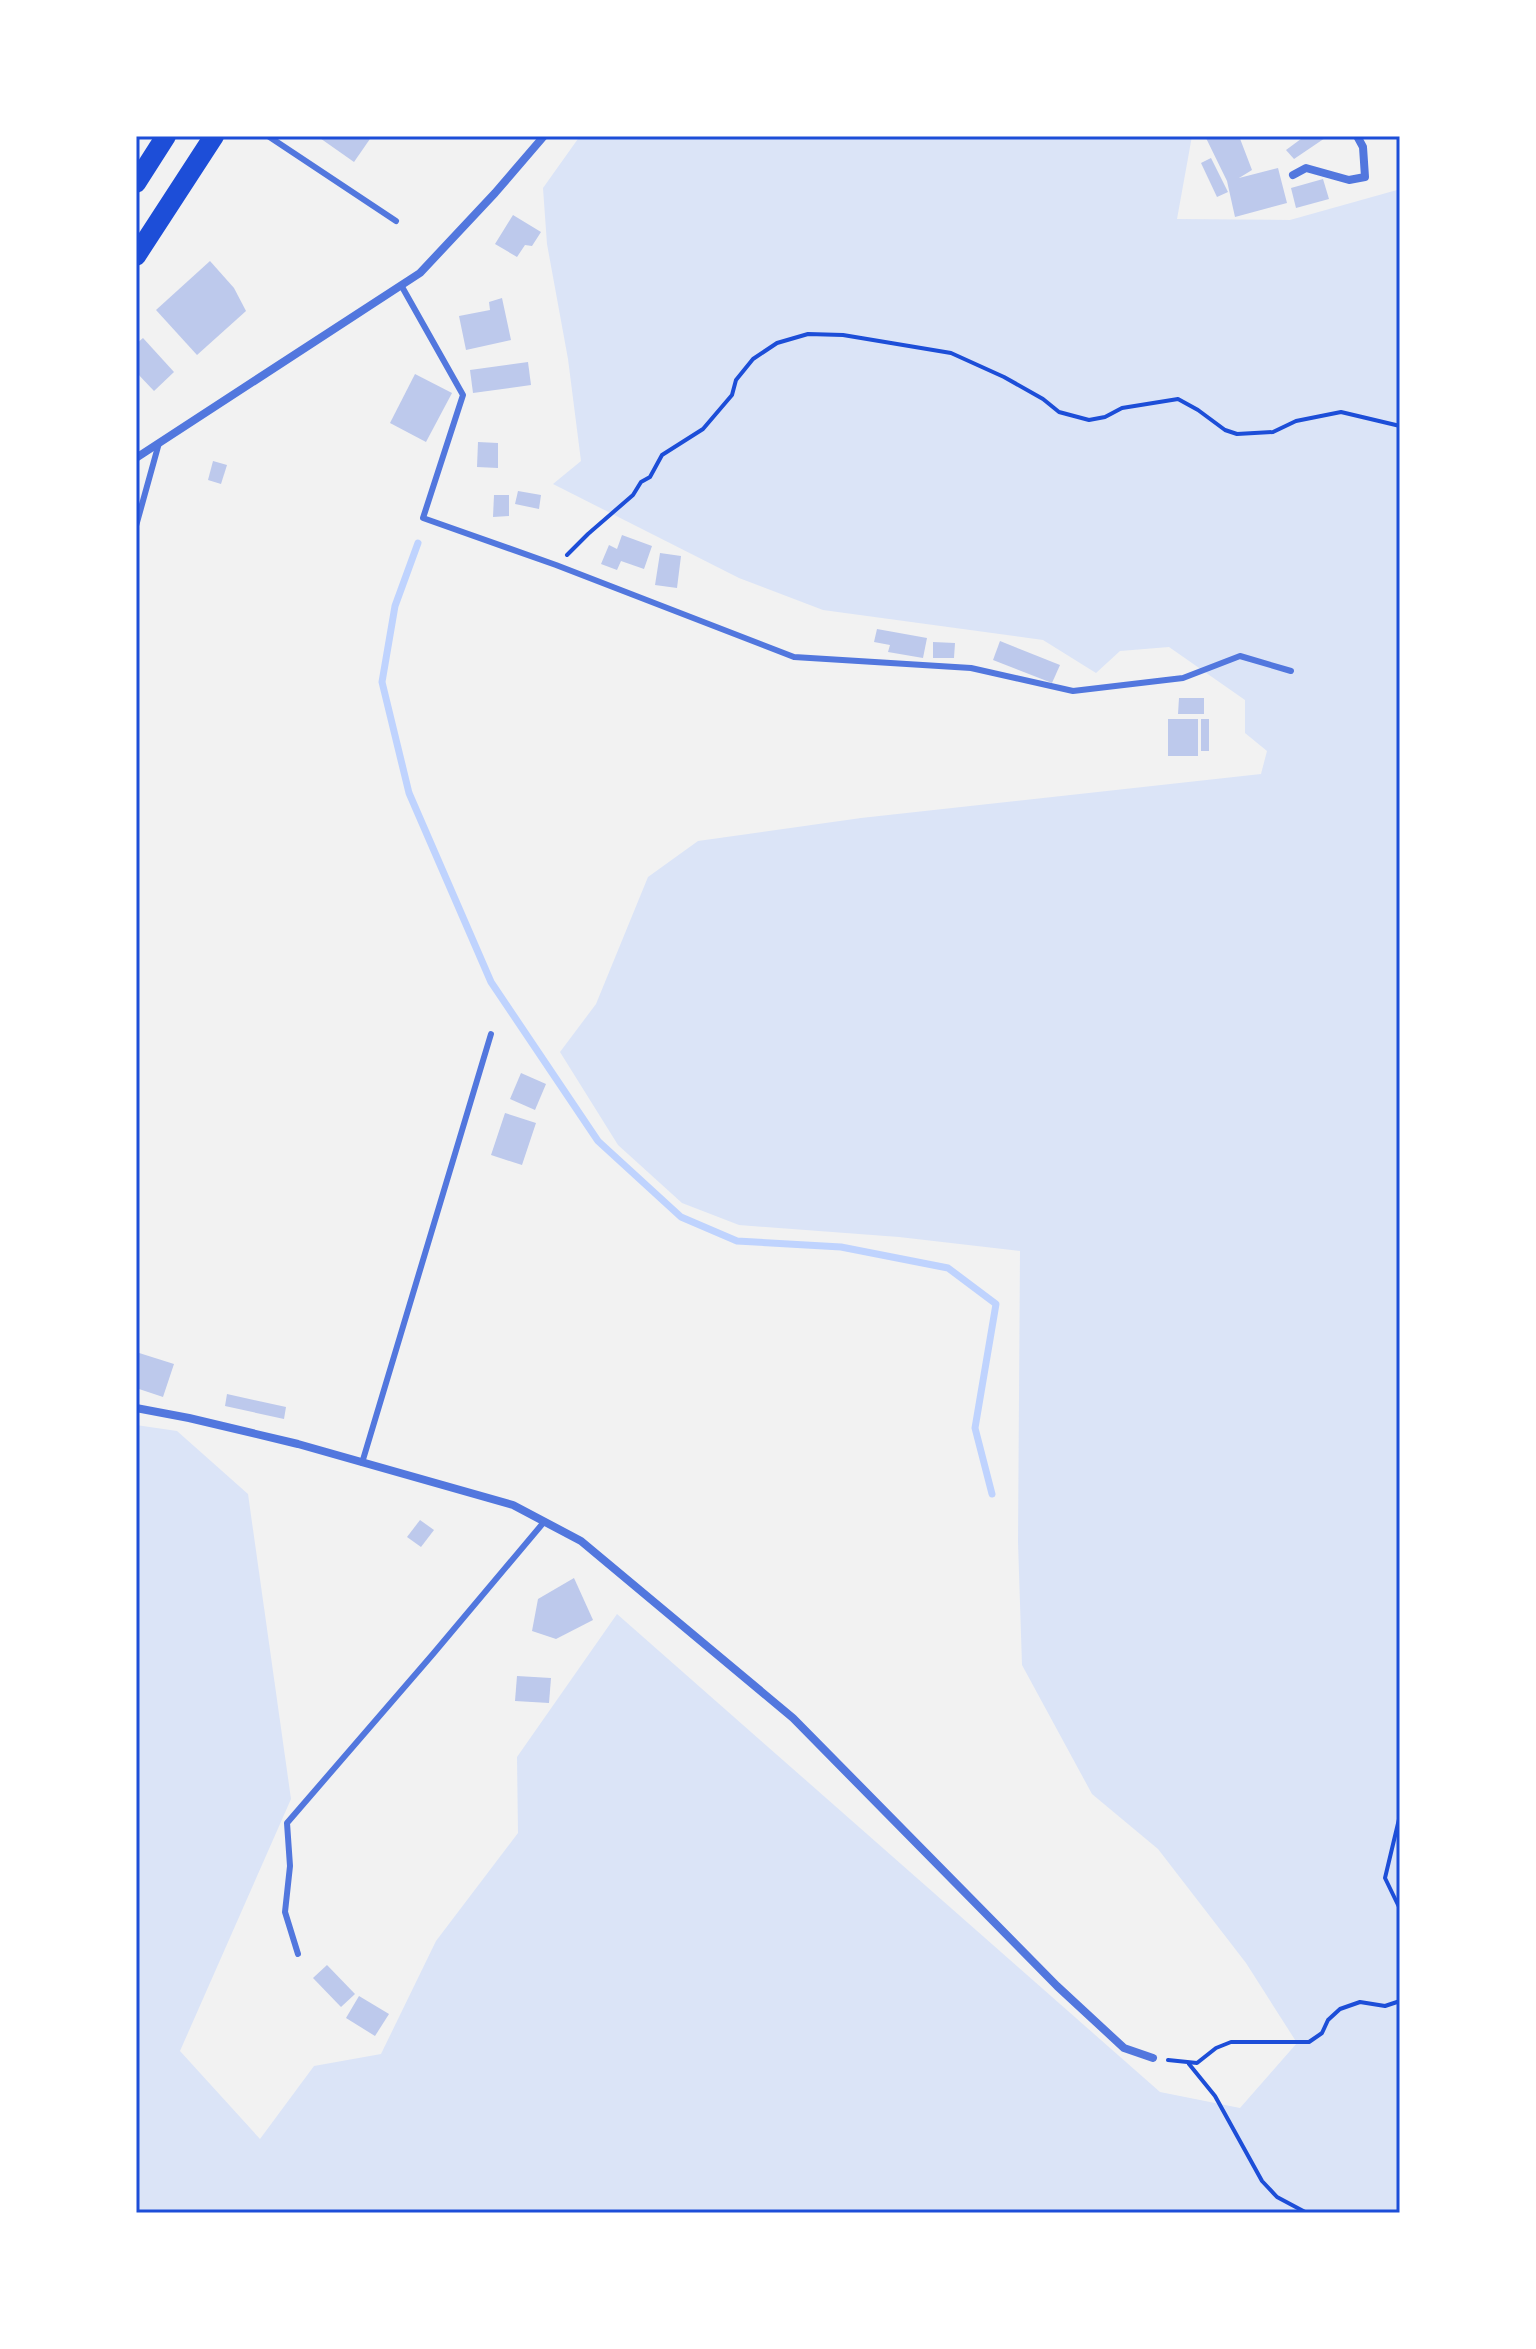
<svg xmlns="http://www.w3.org/2000/svg" width="1536" height="2349" font-family="'Fira Sans Condensed',sans-serif">
  <style>
    .green { fill: #dbe4f7 }
    .lines { fill: none; stroke-linecap: round; stroke-linejoin: round }
    .stream { stroke: #bfd3fe; stroke-width: 7 }
    .building { fill: #bdc9ec }
    .path { stroke: #1d4ed8; stroke-width: 4 }
    .service { stroke: #5277de; stroke-width: 6 }
    .minor { stroke: #5277de; stroke-width: 8 }
    .primary { stroke: #1d4ed8; stroke-width: 20 }
    .neatline { fill: none; stroke: #1d4ed8; stroke-width: 3 }
  </style>
  <rect width="100%" height="100%" fill="#f2f2f2"/>
  <!-- green -->
  <path class="green" d="M580,136H1192L1177,219L1290,220L1397,190L1400,183V2213H136V1425L177,1431L248,1494L291,1799L180,2051L260,2139L314,2066L381,2054L436,1941L518,1833L517,1757L617,1614L1160,2092L1240,2108L1297,2043L1246,1963L1158,1849L1092,1794L1022,1665L1018,1542L1020,1251L899,1237L739,1225L682,1203L618,1145L560,1052L596,1004L648,877L698,841L861,818L1261,774L1267,751L1245,733V700L1169,647L1120,651L1096,673L1043,640L823,610L739,578L553,484L581,461L568,359L547,244L543,188Z"/>
  <g class="lines">
    <!-- stream -->
    <path class="stream" d="M418,543L395,606L382,682L409,793L491,982L598,1141L681,1217L737,1241L841,1247L948,1268L996,1304L975,1428L992,1494"/>
  </g>
  <!-- building -->
  <g class="building">
    <path d="M317,136H372L354,162Z"/>
    <path d="M1208,136H1239L1252,170L1239,178L1278,168L1287,203L1235,217L1227,181L1206,138Z"/>
    <path d="M1305,136H1328L1294,159L1286,150Z"/>
    <path d="M1211,158L1228,192L1217,197L1201,163Z"/>
    <path d="M1323,179L1329,199L1296,208L1291,188Z"/>
    <path d="M513,215L541,232L532,246L525,245L517,257L495,244Z"/>
    <path d="M210,261L234,288L246,311L197,355L156,310Z"/>
    <path d="M502,298L511,340L466,350L459,316L490,310L489,302Z"/>
    <path d="M143,338L174,372L154,391L136,372V344Z"/>
    <path d="M528,362L531,385L473,393L470,370Z"/>
    <path d="M415,374L452,393L426,442L390,423Z"/>
    <path d="M478,442L498,443V468L477,467Z"/>
    <path d="M213,461L227,465L221,484L208,480Z"/>
    <path d="M518,491L541,495L539,509L515,504Z"/>
    <path d="M494,495H509V516L493,517Z"/>
    <path d="M622,535L652,546L644,569L621,561L617,570L601,564L609,545L617,549Z"/>
    <path d="M660,553L681,556L677,588L655,585Z"/>
    <path d="M877,629L927,638L923,658L888,652L890,645L874,642Z"/>
    <path d="M1000,641L1060,665L1052,683L993,660Z"/>
    <path d="M933,642L955,643L954,658H933Z"/>
    <path d="M1179,698H1204V714H1178Z"/>
    <rect x="1168" y="719" width="30" height="37"/>
    <rect x="1201" y="719" width="8" height="32"/>
    <path d="M521,1073L546,1084L535,1110L510,1099Z"/>
    <path d="M505,1113L536,1123L522,1165L491,1155Z"/>
    <path d="M136,1352L174,1364L163,1397L136,1388Z"/>
    <path d="M227,1394L286,1407L284,1419L225,1406Z"/>
    <path d="M420,1520L434,1530L421,1547L407,1537Z"/>
    <path d="M574,1578L593,1620L556,1639L532,1631L538,1599Z"/>
    <path d="M517,1676L551,1678L549,1703L515,1701Z"/>
    <path d="M327,1965L355,1994L341,2007L313,1978Z"/>
    <path d="M359,1996L389,2014L375,2036L346,2018Z"/>
  </g>
  <g class="lines">
    <!-- path -->
    <g class="path">
      <path d="M567,555L588,534L633,495L641,482L650,477L662,455L703,429L732,395L736,380L753,359L777,343L808,334L843,335L951,353L1004,377L1043,399L1059,412L1089,420L1105,417L1122,408L1178,399L1198,410L1225,430L1237,434L1273,432L1296,421L1341,412L1400,426"/>
      <path d="M1400,1815L1385,1878L1400,1909"/>
      <path d="M1168,2060L1197,2063L1216,2048L1231,2042H1309L1322,2033L1328,2020L1340,2009L1360,2002L1385,2006L1400,2001"/>
      <path d="M1189,2064L1215,2096L1262,2181L1277,2197L1307,2213"/>
    </g>
    <!-- service -->
    <g class="service">
      <path d="M268,136L396,221"/>
      <path d="M401,285L463,395L423,518L556,565L794,657L971,668L1073,691L1183,678L1240,656L1291,671"/>
      <path d="M136,526L159,443"/>
      <path d="M362,1463L491,1034"/>
      <path d="M298,1954L285,1912L290,1866L287,1823L433,1654L544,1522"/>
    </g>
    <!-- minor -->
    <g class="minor">
      <path d="M1293,175L1306,168L1349,180L1365,177L1363,147L1357,136"/>
      <path d="M136,458L420,273L495,193L544,136"/>
      <path d="M136,1408L189,1418L298,1444L513,1505L581,1541L793,1718L1057,1986L1124,2048L1153,2058"/>
    </g>
    <!-- primary -->
    <g class="primary">
      <path d="M136,183L166,136"/>
      <path d="M136,256L214,136"/>
    </g>
  </g>
  <!-- border -->
  <rect width="1536" height="2349" fill="none" stroke="#ffffff" stroke-width="276"/>
  <rect x="138" y="138" width="1260" height="2073" class="neatline"/>
</svg>
